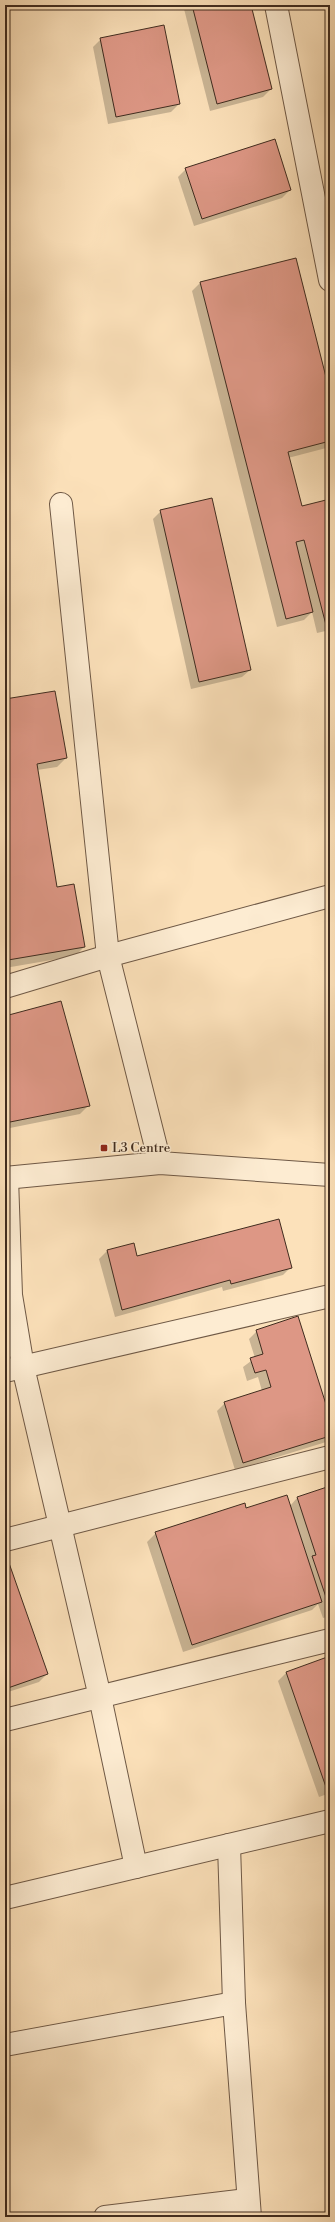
<svg xmlns="http://www.w3.org/2000/svg" width="335" height="2222" font-family="'Libre Bodoni',serif">
  <style>
    .shadow { fill: #0003 }
    .building { fill: #dd9785; stroke: #402c1f }
    .lines { fill: none; stroke-linecap: round; stroke-linejoin: round }
    .minor-casing { stroke: #6f5946; stroke-width: 24 }
    .minor { stroke: #fdecd2; stroke-width: 22 }
    .poi-dot { fill: #8f2418; stroke: #fdecd2; stroke-width: 1.5 }
    .labels { text-anchor: middle; dominant-baseline: central; stroke-width: 3; stroke-linejoin: round; paint-order: stroke }
    .poi-label { font-size: 13px; fill: #402c1f; stroke: #fdecd2; text-anchor: start }
  </style>
  <rect width="100%" height="100%" fill="#fce1ba"/>
  <filter id="stains"><feTurbulence type="fractalNoise" baseFrequency=".005" numOctaves="4"/><feColorMatrix values="0 0 0 0 .2 0 0 0 0 .09 0 0 0 0 .02 0 0 0 .5 -.17"/></filter>
  <radialGradient id="worn" r=".72"><stop offset=".6" stop-color="#630" stop-opacity="0"/><stop offset="1" stop-color="#630" stop-opacity=".3"/></radialGradient>
  <!-- shadow -->
  <g class="shadow">
    <path d="M183,5H250L271,89L263,97L210,111Z"/>
    <path d="M101,39L179,104L171,112L108,124L93,47Z"/>
    <path d="M186,169L290,190L282,198L194,226L178,177Z"/>
    <path d="M200,283L330,397V447L288,458L301,507L330,500V630L317,633L312,612L304,620L277,627L192,291Z"/>
    <path d="M161,511L250,670L242,677L191,689L153,519Z"/>
    <path d="M5,700L66,758L57,767L37,770L57,888L84,947L75,956L5,968Z"/>
    <path d="M5,1017L89,1105L80,1114L5,1129Z"/>
    <path d="M133,1245L136,1257L291,1267L283,1275L223,1291L222,1287L115,1317L99,1259L107,1251Z"/>
    <path d="M257,1331L330,1420V1438L326,1442L235,1470L217,1411L225,1403L262,1391L258,1377L247,1381L243,1367L255,1358L249,1339Z"/>
    <path d="M330,1487V1616L323,1618L318,1604L312,1610L183,1652L147,1542L156,1533L245,1510L290,1506L297,1498Z"/>
    <path d="M5,1565L47,1674L39,1682L5,1693Z"/>
    <path d="M330,1658V1793L319,1797L278,1681L286,1673Z"/>
  </g>
  <!-- building -->
  <g class="building">
    <path d="M192,5H251L272,89L217,104Z"/>
    <path d="M164,25L180,104L116,117L100,38Z"/>
    <path d="M275,139L291,190L202,219L185,168Z"/>
    <path d="M296,258L330,393V441L288,452L302,506L330,499V624L326,625L304,540L296,542L313,612L286,619L200,282Z"/>
    <path d="M212,498L251,670L199,682L160,510Z"/>
    <path d="M55,691L67,758L37,764L57,887L74,884L85,947L8,960L5,943V699Z"/>
    <path d="M61,1001L90,1106L5,1123V1016Z"/>
    <path d="M279,1219L292,1268L231,1284L230,1280L122,1310L107,1250L134,1243L137,1256Z"/>
    <path d="M298,1316L330,1417V1436L243,1463L224,1402L271,1387L266,1370L255,1373L250,1358L263,1354L256,1330Z"/>
    <path d="M330,1486V1609L312,1556L316,1555L297,1497Z"/>
    <path d="M287,1495L322,1602L192,1645L155,1532L245,1503L246,1508Z"/>
    <path d="M9,1563L48,1674L5,1689V1564Z"/>
    <path d="M330,1656V1789L327,1790L286,1672Z"/>
  </g>
  <g class="lines">
    <defs>
      <g id="minor">
        <path d="M276,5L330,280"/>
        <path d="M61,504L108,956L160,1163"/>
        <path d="M5,987L108,956L330,896"/>
        <path d="M5,1178L160,1163L330,1175"/>
        <path d="M7,1178L11,1295L23,1367L100,1697L136,1867"/>
        <path d="M5,1371L330,1296"/>
        <path d="M5,1540L330,1457"/>
        <path d="M5,1720L330,1640"/>
        <path d="M229,1845L234,2003L250,2217"/>
        <path d="M5,1898L330,1821"/>
        <path d="M5,2045L234,2003"/>
        <path d="M105,2217L247,2200"/>
      </g>
    </defs>
    <!-- minor casing -->
    <use href="#minor" class="minor-casing"/>
    <!-- minor -->
    <use href="#minor" class="minor"/>
  </g>
  <!-- markers -->
  <rect class="poi-dot" x="100" y="1144" width="8" height="8" rx="2"/>
  <g class="labels">
    <!-- poi labels -->
    <g class="poi-label">
      <text x="112" y="1148">L3 Centre</text>
    </g>
  </g>
  <!-- margin -->
  <rect width="335" height="2222" fill="none" stroke="#fce1ba" stroke-width="20"/>
  <rect x="6" y="6" width="323" height="2210" fill="none" stroke="#402c1f" stroke-width="2"/>
  <rect x="10" y="10" width="315" height="2202" fill="none" stroke="#402c1f"/>
  <rect width="100%" height="100%" filter="url(#stains)"/>
  <rect width="100%" height="100%" fill="url(#worn)"/>
</svg>
